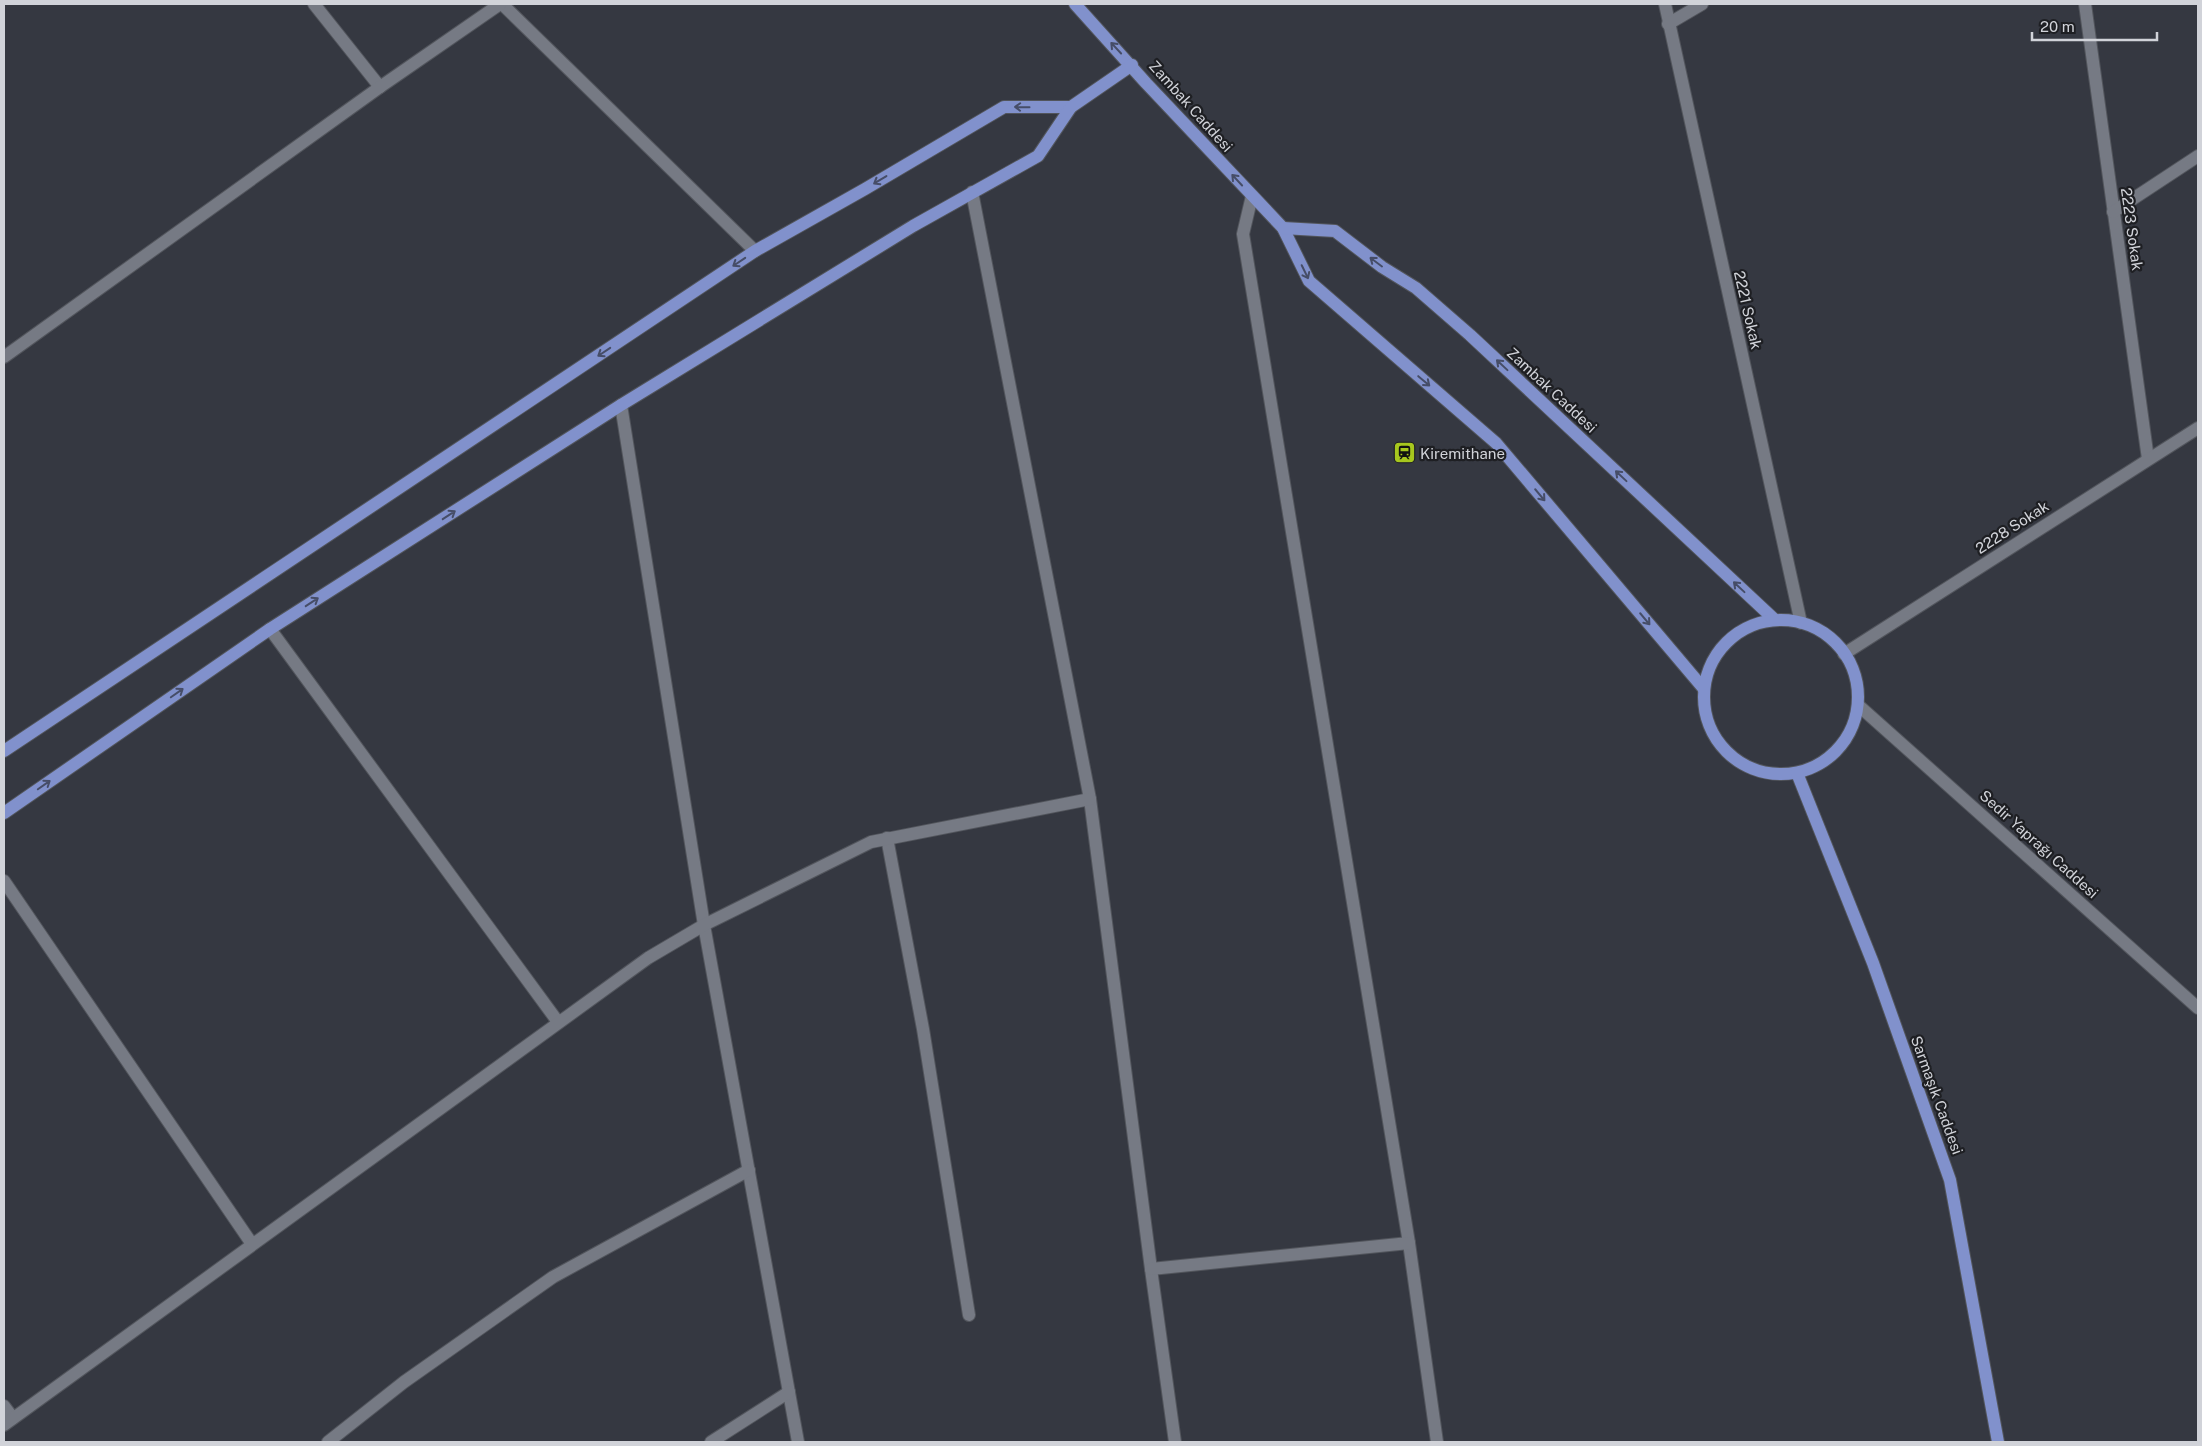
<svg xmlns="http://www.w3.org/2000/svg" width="2202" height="1446" font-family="'Public Sans',sans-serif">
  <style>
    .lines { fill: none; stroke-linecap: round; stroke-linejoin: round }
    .minor-casing { stroke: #52555c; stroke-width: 14 }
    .major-casing { stroke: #52555c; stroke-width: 14 }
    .minor { stroke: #767a84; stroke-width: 12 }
    .major { stroke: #8191cc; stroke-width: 12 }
    .oneway { stroke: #464d67 }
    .labels { text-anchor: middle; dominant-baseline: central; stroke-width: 4.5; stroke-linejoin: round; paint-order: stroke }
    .street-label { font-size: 15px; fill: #d1d3d9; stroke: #1e1f23 }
    .poi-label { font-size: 15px; fill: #d1d3d9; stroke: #1e1f23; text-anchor: start }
  </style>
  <rect width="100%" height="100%" fill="#353841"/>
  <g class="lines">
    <defs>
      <g id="minor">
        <path d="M314,4L380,87"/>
        <path d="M502,4L755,251"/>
        <path d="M1665,4L1801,623"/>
        <path d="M2085,4L2148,459"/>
        <path d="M1668,24L1702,4"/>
        <path d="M972,192L1090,799L1151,1269L1175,1442"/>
        <path d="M1252,196L1243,234L1409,1243L1437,1442"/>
        <path d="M2113,212L2198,156"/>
        <path d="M4,357L380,87L500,4"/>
        <path d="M621,405L704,925L798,1442"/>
        <path d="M270,629L558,1022"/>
        <path d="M1844,654L2198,428"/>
        <path d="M1858,705L2198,1008"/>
        <path d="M887,838L923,1029L969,1315"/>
        <path d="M4,881L252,1244"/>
        <path d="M1151,1269L1409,1243"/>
        <path d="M4,1406L13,1418"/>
        <path d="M4,1425L648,958L704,925L871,842L1090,799"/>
        <path d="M328,1442L404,1382L553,1277L749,1170"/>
        <path d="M711,1442L789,1392"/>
      </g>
      <g id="major">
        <path d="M1075,4L1146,83L1283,228L1309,281L1496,443L1704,689"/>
        <path d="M1283,228L1335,231L1382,267L1416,288L1470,335L1775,620"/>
        <circle cx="1781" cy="697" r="77"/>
        <path d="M4,751L755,251L865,189L1004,107H1071"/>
        <path d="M1797,773L1873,963L1950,1180L1998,1442"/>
        <path d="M4,813L270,629L621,405L913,226L1038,156L1071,107L1132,65"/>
      </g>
    </defs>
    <!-- minor casing -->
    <use href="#minor" class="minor-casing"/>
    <!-- major casing -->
    <use href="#major" class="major-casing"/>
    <!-- minor -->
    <use href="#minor" class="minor"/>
    <!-- major -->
    <use href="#major" class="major"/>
  </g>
  <!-- one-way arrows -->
  <defs><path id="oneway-shaft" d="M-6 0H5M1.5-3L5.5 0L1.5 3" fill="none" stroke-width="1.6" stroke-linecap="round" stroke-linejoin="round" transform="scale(1.25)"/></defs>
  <g class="oneway">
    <use href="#oneway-shaft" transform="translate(1116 48) rotate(-133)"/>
    <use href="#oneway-shaft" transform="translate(1022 107) rotate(-179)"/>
    <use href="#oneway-shaft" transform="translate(880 180) rotate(149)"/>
    <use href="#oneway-shaft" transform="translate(1237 180) rotate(-133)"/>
    <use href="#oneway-shaft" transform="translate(739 262) rotate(146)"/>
    <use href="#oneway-shaft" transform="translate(1376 262) rotate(-143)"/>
    <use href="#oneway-shaft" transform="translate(1305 272) rotate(64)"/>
    <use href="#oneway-shaft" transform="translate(604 352) rotate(146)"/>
    <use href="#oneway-shaft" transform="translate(1502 365) rotate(-137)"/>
    <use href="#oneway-shaft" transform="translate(1424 381) rotate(40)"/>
    <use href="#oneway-shaft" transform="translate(1621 476) rotate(-137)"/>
    <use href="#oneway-shaft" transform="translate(1540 495) rotate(50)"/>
    <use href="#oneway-shaft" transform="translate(449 515) rotate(-33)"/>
    <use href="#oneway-shaft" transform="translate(1739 587) rotate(-137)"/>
    <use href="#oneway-shaft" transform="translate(312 602) rotate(-33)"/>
    <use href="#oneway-shaft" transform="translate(1645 619) rotate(50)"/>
    <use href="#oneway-shaft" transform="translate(177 693) rotate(-35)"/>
    <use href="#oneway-shaft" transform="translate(44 785) rotate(-35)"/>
  </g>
  <!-- icons -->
  <defs>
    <symbol id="station-square" viewBox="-11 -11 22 22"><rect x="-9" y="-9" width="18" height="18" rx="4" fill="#a7c71e" stroke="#1e1f23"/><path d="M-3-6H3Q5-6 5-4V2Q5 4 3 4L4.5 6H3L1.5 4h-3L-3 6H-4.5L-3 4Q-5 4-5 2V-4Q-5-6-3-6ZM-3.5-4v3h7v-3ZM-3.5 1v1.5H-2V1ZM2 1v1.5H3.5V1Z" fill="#111"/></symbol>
  </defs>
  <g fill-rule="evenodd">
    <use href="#station-square" x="1392" y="440" width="25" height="25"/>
  </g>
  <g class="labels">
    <!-- street labels -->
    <g class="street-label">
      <text transform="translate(1191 106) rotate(48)">Zambak Caddesi</text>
      <text transform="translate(2132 229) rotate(82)">2223 Sokak</text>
      <text transform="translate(1748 310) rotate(77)">2221 Sokak</text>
      <text transform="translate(1552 390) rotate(43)">Zambak Caddesi</text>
      <text transform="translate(2012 527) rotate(-33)">2228 Sokak</text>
      <text transform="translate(2039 844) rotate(42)">Sedir Yaprağı Caddesi</text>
      <text transform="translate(1937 1095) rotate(70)">Sarmaşık Caddesi</text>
    </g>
    <!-- poi labels -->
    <g class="poi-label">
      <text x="1420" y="453">Kiremithane</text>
    </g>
  </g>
  <!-- border -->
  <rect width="2202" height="1446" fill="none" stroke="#d1d3d9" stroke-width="10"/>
  <!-- scale -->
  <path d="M2032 32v8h125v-8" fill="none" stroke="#d1d3d9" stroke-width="2.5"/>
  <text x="2040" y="32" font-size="15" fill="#d1d3d9" stroke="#1e1f23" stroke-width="4" paint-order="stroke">20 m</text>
</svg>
